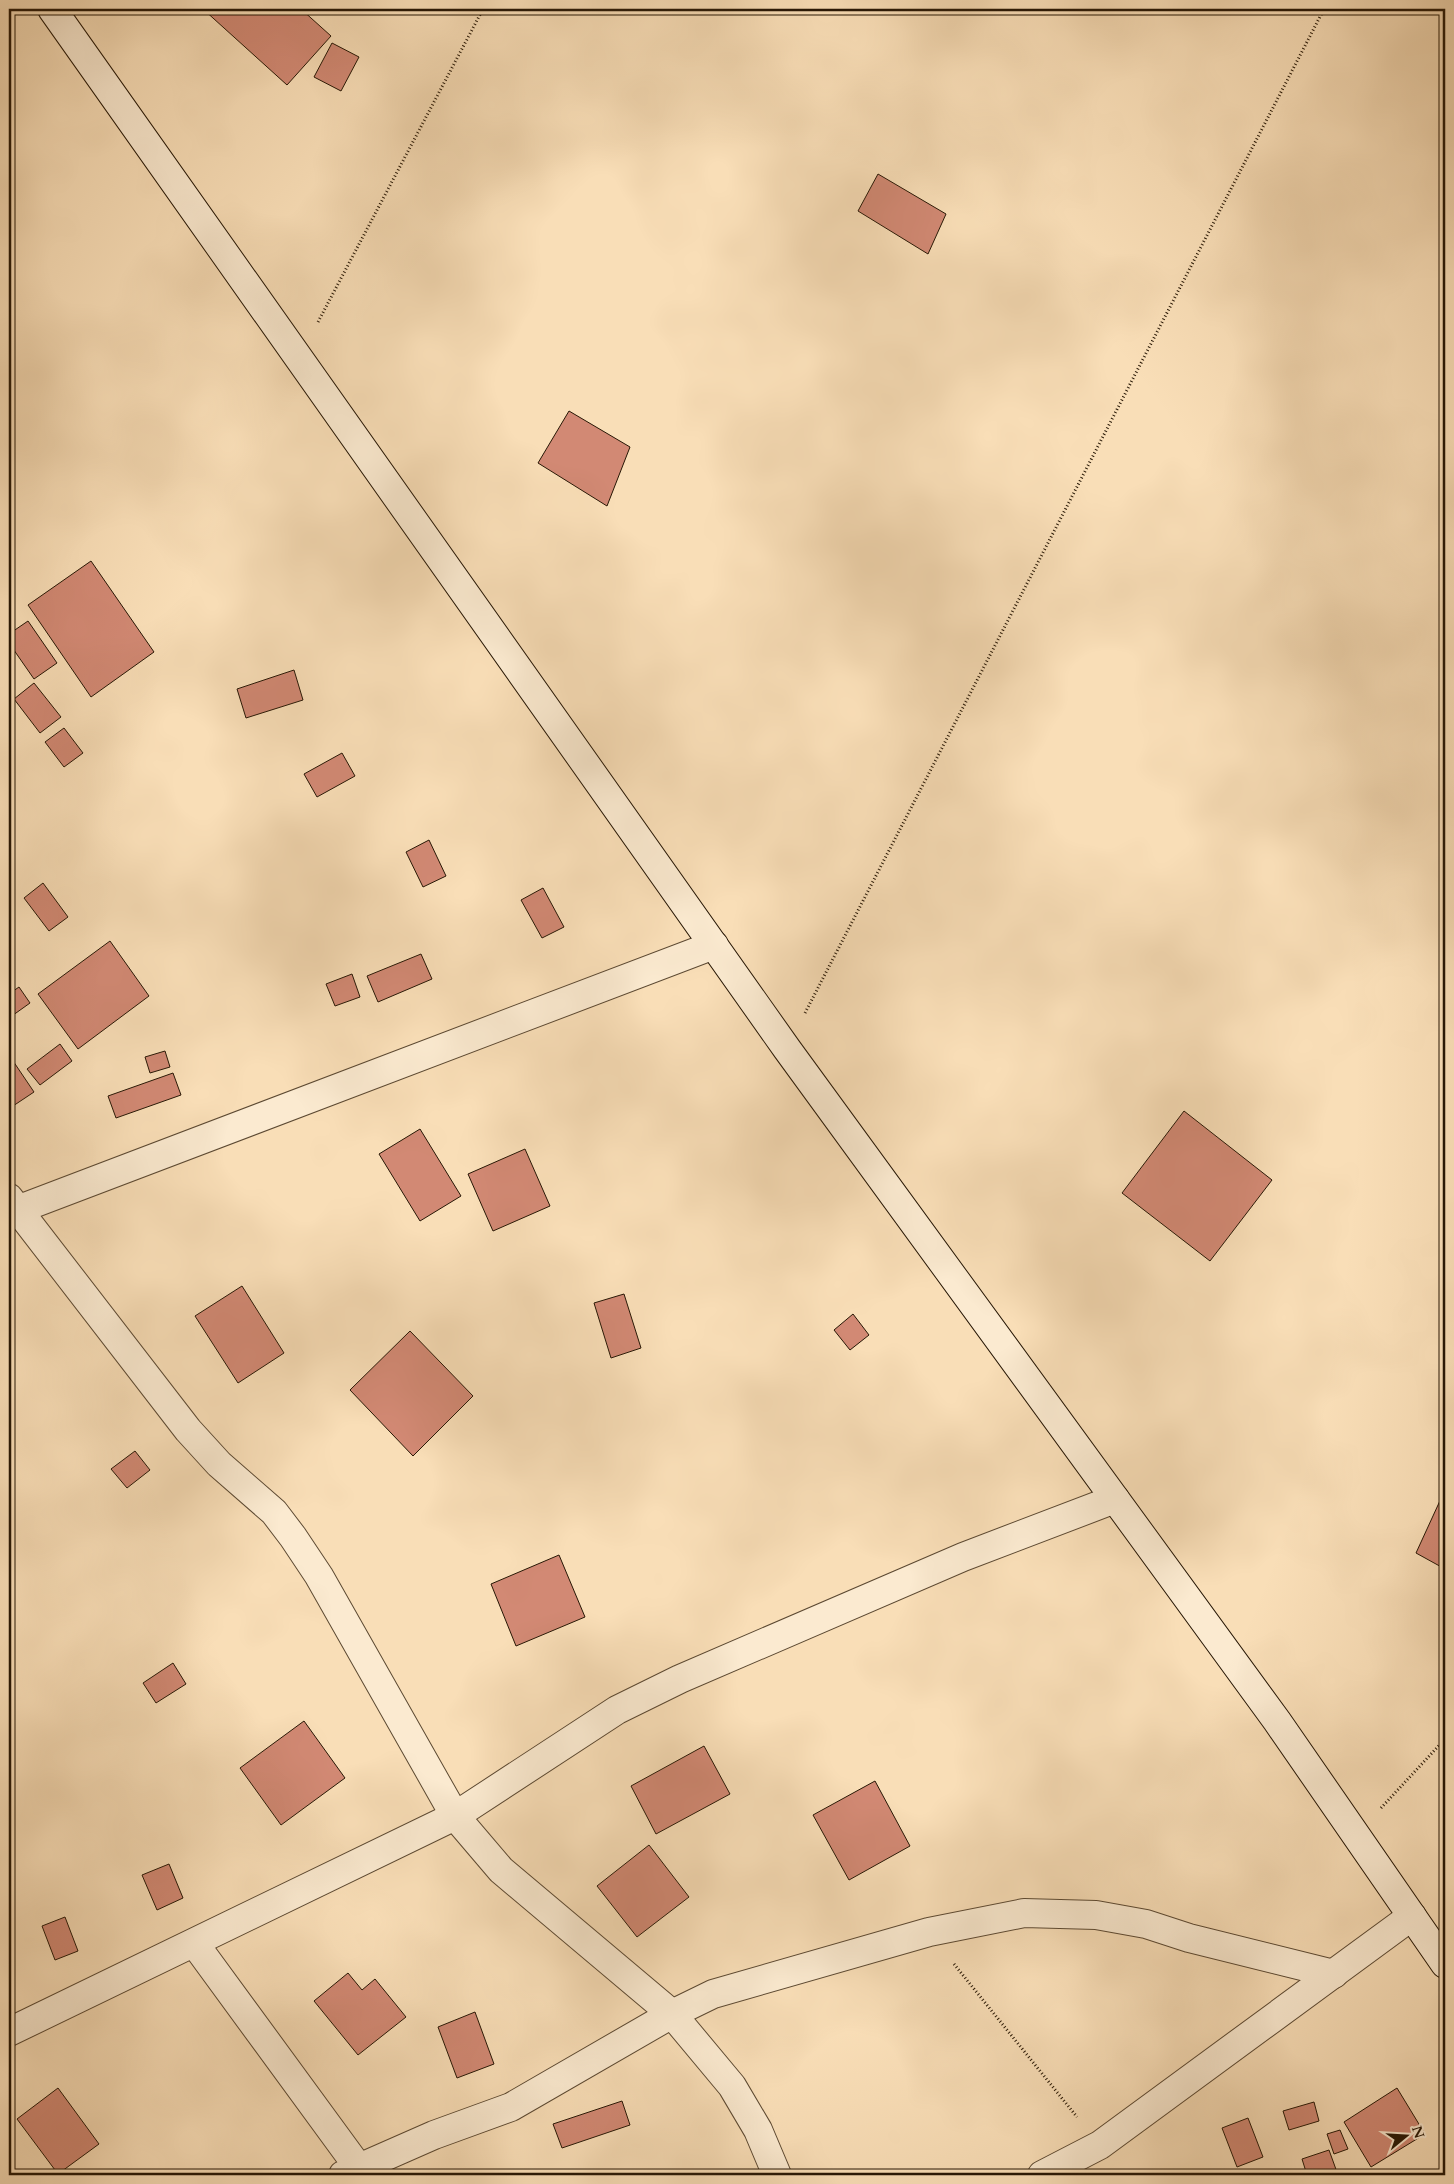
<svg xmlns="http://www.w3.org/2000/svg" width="1454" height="2184" font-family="Cardo,serif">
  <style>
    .building { fill: #d28974; stroke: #271705 }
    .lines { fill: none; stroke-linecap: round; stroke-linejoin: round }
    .street-casing { stroke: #5c4932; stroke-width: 30 }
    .secondary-casing { stroke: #271705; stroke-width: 30 }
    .path { stroke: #271705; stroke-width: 3; stroke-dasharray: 1 2.5; stroke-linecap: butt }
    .street { stroke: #fbead0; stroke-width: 28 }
    .secondary { stroke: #fbead0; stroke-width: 28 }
  </style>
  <rect width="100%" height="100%" fill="#f9deb7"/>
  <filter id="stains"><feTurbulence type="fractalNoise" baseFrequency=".004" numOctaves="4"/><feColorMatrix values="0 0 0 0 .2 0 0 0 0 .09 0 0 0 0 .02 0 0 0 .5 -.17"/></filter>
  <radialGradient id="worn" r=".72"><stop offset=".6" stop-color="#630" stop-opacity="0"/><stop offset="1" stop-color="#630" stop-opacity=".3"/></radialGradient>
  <!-- building -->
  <g class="building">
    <path d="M203,9H301L331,36L287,85Z"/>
    <path d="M332,43L359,57L341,91L314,77Z"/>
    <path d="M878,174L946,214L928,254L858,211Z"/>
    <path d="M569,411L630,447L607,506L538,463Z"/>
    <path d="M91,561L154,652L91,697L28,605Z"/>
    <path d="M28,621L57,663L34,679L9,643V634Z"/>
    <path d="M294,670L303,700L246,718L237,689Z"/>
    <path d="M34,683L61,717L40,733L14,699Z"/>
    <path d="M64,728L83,753L64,767L45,742Z"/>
    <path d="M342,753L355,776L317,797L304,774Z"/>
    <path d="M429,840L446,876L423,887L406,852Z"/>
    <path d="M43,883L68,917L49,931L24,898Z"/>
    <path d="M543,888L564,927L542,938L521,900Z"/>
    <path d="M110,941L149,996L78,1049L38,994Z"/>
    <path d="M421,954L432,979L378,1002L367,976Z"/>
    <path d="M352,974L360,997L335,1006L326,984Z"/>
    <path d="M19,987L30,1003L9,1018V994Z"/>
    <path d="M60,1044L72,1061L40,1085L27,1069Z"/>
    <path d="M165,1051L170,1067L150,1073L145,1057Z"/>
    <path d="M9,1055L34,1092L10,1108L9,1106Z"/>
    <path d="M173,1073L181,1095L116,1118L108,1096Z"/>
    <path d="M1184,1111L1272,1180L1210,1261L1122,1193Z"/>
    <path d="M420,1129L461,1196L420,1221L379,1154Z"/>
    <path d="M525,1149L550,1206L493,1231L468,1174Z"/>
    <path d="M242,1286L284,1353L238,1383L195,1316Z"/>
    <path d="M624,1294L641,1348L611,1358L594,1303Z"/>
    <path d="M853,1314L869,1335L850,1350L834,1330Z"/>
    <path d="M410,1331L473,1396L413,1456L350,1390Z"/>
    <path d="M135,1451L150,1470L127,1488L111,1469Z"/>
    <path d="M1444,1492L1445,1493V1569L1416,1553Z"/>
    <path d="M559,1555L585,1617L516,1646L491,1584Z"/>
    <path d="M173,1663L186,1684L156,1703L143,1683Z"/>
    <path d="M304,1721L345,1778L281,1825L240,1768Z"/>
    <path d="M704,1746L730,1794L656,1834L631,1786Z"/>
    <path d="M875,1781L910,1846L849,1880L813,1815Z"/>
    <path d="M649,1845L689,1897L637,1937L597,1886Z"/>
    <path d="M169,1864L183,1898L157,1910L142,1875Z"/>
    <path d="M65,1917L78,1951L55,1960L42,1926Z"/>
    <path d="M348,1973L362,1990L375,1979L406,2017L358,2055L314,2001Z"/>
    <path d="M475,2012L494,2064L457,2078L438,2027Z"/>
    <path d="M58,2088L99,2144L58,2174L17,2119Z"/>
    <path d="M1397,2088L1425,2134L1371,2167L1344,2122Z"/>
    <path d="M622,2101L630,2125L562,2148L553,2124Z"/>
    <path d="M1314,2102L1319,2121L1289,2130L1283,2111Z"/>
    <path d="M1248,2118L1263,2157L1237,2167L1222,2128Z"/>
    <path d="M1340,2130L1348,2149L1334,2154L1327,2134Z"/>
    <path d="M1329,2150L1338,2175H1307L1302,2159Z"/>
  </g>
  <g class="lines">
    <defs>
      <g id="street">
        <path d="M9,1198L188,1430L219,1464L274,1512L293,1537L319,1576L455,1816L501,1870L672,2014L732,2086L758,2130L777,2175"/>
        <path d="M9,1213L714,945"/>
        <path d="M195,1944L364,2175"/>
        <path d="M9,2032L455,1816L617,1710L680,1679L963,1557L1115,1499"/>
        <path d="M343,2175L434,2135L511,2107L672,2014L713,1994L929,1932L1024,1913L1096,1915L1146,1924L1189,1938L1334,1974"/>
        <path d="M1042,2175L1100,2145L1412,1916"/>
      </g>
      <path id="secondary" d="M52,9L787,1049L1277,1721L1445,1964"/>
    </defs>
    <!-- street casing -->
    <use href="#street" class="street-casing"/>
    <!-- secondary casing -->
    <use href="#secondary" class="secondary-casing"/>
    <!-- path -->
    <g class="path">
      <path d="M318,322L483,9"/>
      <path d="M805,1013L1324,9"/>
      <path d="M1381,1808L1445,1739"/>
      <path d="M954,1964L1077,2117"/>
    </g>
    <!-- street -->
    <use href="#street" class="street"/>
    <!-- secondary -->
    <use href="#secondary" class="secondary"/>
  </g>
  <!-- margin -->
  <rect width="1454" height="2184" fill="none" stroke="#f9deb7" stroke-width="30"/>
  <rect x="10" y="10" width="1434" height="2164" fill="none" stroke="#271705" stroke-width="2.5"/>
  <rect x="15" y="15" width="1424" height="2154" fill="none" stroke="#271705"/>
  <!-- north arrow -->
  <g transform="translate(1406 2136) rotate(72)" stroke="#fbead0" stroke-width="4" paint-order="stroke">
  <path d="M0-4L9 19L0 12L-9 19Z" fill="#271705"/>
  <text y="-8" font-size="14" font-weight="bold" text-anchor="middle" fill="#271705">N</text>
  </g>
  <rect width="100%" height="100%" filter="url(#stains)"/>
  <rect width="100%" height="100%" fill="url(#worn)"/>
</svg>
